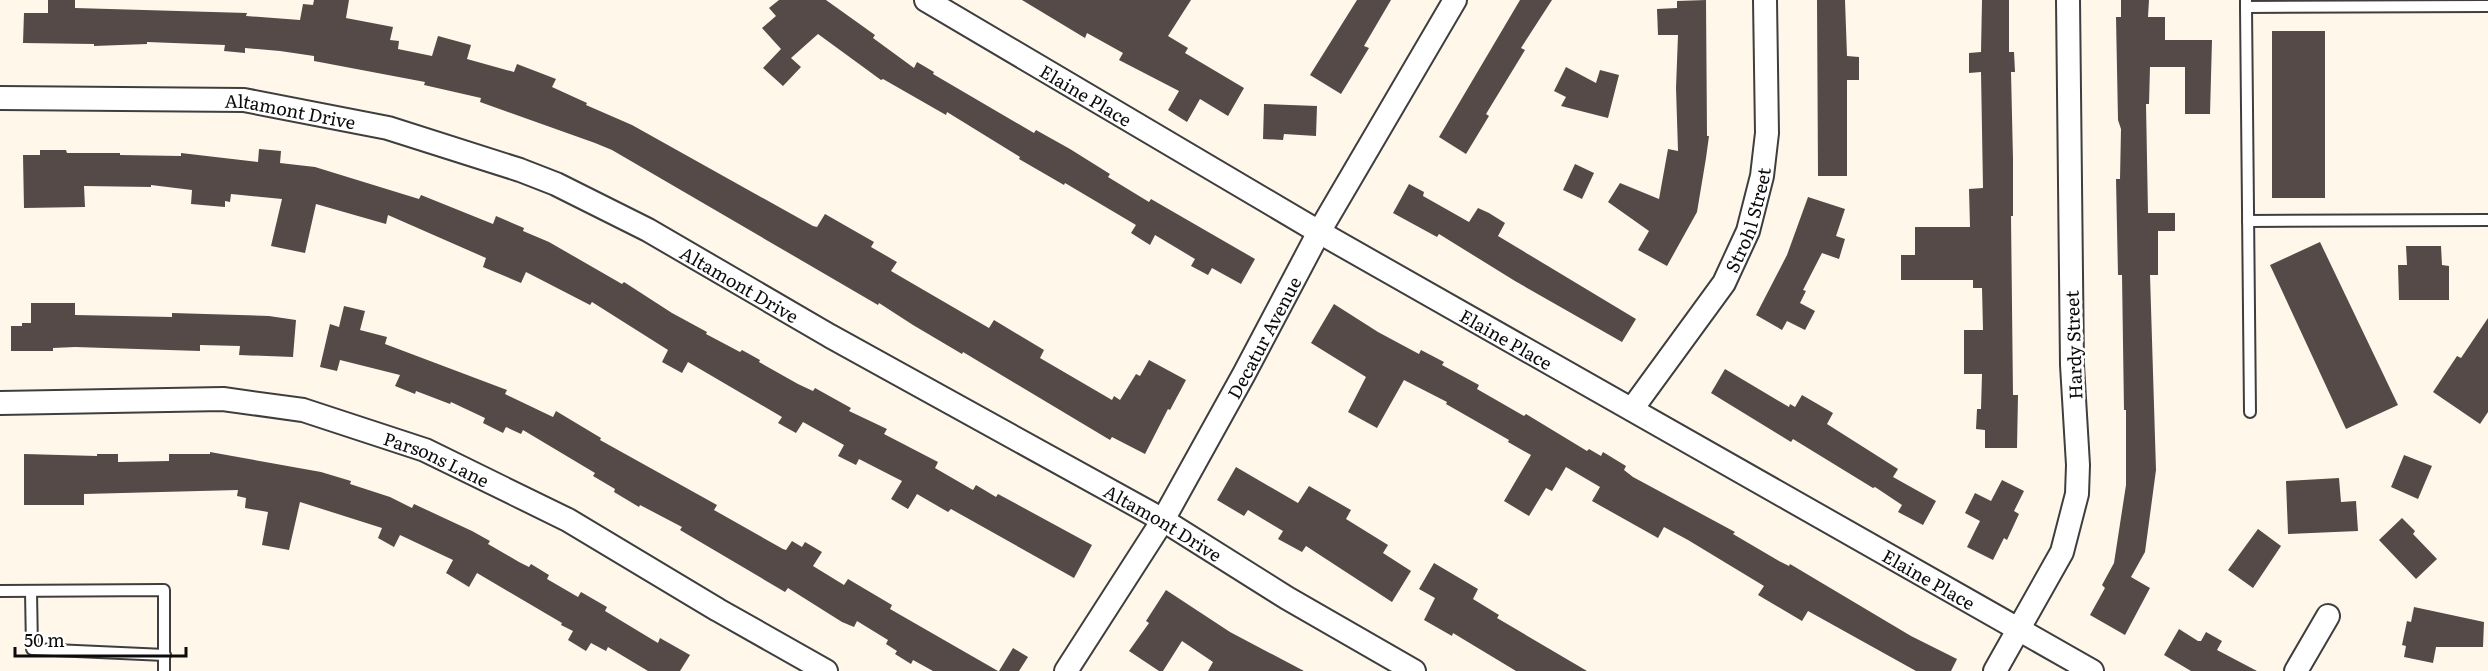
<svg xmlns="http://www.w3.org/2000/svg" width="2488" height="671" font-family="Literata,serif">
  <style>
    .building { fill: #554a47 }
    .lines { fill: none; stroke-linecap: round; stroke-linejoin: round }
    .service-casing { stroke: #3e3e3e; stroke-width: 14 }
    .minor-casing { stroke: #3e3e3e; stroke-width: 26 }
    .service { stroke: #fff; stroke-width: 10 }
    .minor { stroke: #fff; stroke-width: 22 }
    .labels { text-anchor: middle; dominant-baseline: central; stroke-width: 6; stroke-linejoin: round; paint-order: stroke }
    .street-label { font-size: 18px; fill: #0b0b0b; stroke: #fff }
  </style>
  <rect width="100%" height="100%" fill="#fff8ea"/>
  <!-- building -->
  <g class="building">
    <path d="M48,0H75V8L247,13L246,16L300,20L303,4L313,5L314,0H349L346,18L393,27L390,40L399,41L398,49L432,56L438,36L471,45L467,59L514,72L517,64L556,79L552,87L587,103L586,105L632,125L813,226L817,227L825,214L874,242L871,247L897,262L891,271L989,328L994,320L1044,350L1040,358L1112,400L1114,396L1120,400L1136,374L1140,376L1149,360L1186,380L1170,410L1168,409L1145,454L1112,437L1110,440L963,352L962,354L913,325L879,303L878,305L612,150L595,143L480,102L481,98L424,85L425,82L314,61V56L280,51L245,48V53L224,51L225,45L147,42V44L94,46V44L23,43L24,13H48Z"/>
    <path d="M779,0H826L875,35L873,38L914,68L917,62L934,72L933,74L1034,133L1036,130L1070,149L1110,174L1108,177L1149,202L1151,199L1255,259L1241,284L1212,268L1208,275L1191,266L1195,259L1155,235L1150,245L1131,233L1136,225L1065,183L1064,185L1019,159L1020,157L947,112L946,115L883,79L881,80L818,34L791,58L801,67L783,86L763,68L781,49L762,28L776,16L769,8Z"/>
    <path d="M1022,0H1191L1168,36L1188,48L1185,53L1244,88L1228,116L1200,99L1187,122L1168,110L1179,91L1119,60L1123,53L1087,33L1085,38Z"/>
    <path d="M1357,0H1391L1364,46L1369,48L1341,94L1310,75Z"/>
    <path d="M1520,0H1552L1521,48L1525,50L1486,114L1489,116L1466,154L1439,137Z"/>
    <path d="M1706,0L1707,136H1709L1706,158L1697,212L1667,266L1638,250L1649,231L1608,202L1620,183L1659,199L1668,149L1678,151L1676,88L1678,35H1658L1657,9L1677,8V1Z"/>
    <path d="M1817,0H1845L1847,56L1859,57V80H1847V176H1818Z"/>
    <path d="M1982,0H2009V52H2014L2015,72H2011L2013,159V216H2011L2013,395H2018L2017,448H1985V430L1976,429L1977,409H1981L1982,374H1964V330H1983L1982,288H1973V280H1901V255H1915V227H1970L1969,189L1983,188L1981,72L1969,73V53L1981,52Z"/>
    <path d="M2121,0H2149L2148,17H2165V40H2212L2210,114H2185V67H2150L2149,104H2146L2148,213H2175V231H2158V275H2150L2156,470L2145,552L2131,577L2150,588L2125,635L2090,615L2105,588L2102,585L2114,563L2126,485V410H2124L2122,275H2118L2116,179H2120L2121,129L2118,120L2116,17H2121Z"/>
    <rect x="2272" y="31" width="53" height="167"/>
    <path d="M1566,67L1596,83L1600,70L1619,75L1608,118L1561,106L1566,97L1554,91Z"/>
    <path d="M1264,104L1317,106L1316,136L1284,134L1283,140L1263,139Z"/>
    <path d="M259,149L281,151L280,163L315,167L419,199L421,195L493,224L496,216L524,228L523,231L549,242L622,284L624,282L672,313L707,332L706,334L740,352L742,350L760,360L759,362L798,384L813,391L815,388L851,408L849,411L887,429L884,434L938,462L935,468L973,490L976,485L996,497L998,494L1092,545L1074,578L951,509L948,512L917,494L908,509L891,499L902,481L859,459L856,465L838,456L844,445L803,422L796,433L778,423L782,417L688,362L682,373L662,362L668,350L592,302L590,305L526,272L521,283L483,267L486,258L388,215L386,224L316,204L305,253L271,246L282,199L231,194L230,202L225,201V207L191,204L192,190L151,185V187L84,186L85,207L24,208L23,155H40V150H66L67,153H120V155L181,156V153L258,162Z"/>
    <path d="M1575,164L1594,173L1582,199L1563,190Z"/>
    <path d="M1409,184L1424,192L1423,196L1469,222L1478,208L1489,213L1505,223L1498,236L1636,319L1622,342L1515,281L1439,234L1437,237L1393,213Z"/>
    <path d="M1808,197L1845,209L1836,236L1845,239L1839,259L1822,253L1803,290L1806,291L1800,303L1815,311L1805,330L1787,321L1782,330L1756,315L1787,255Z"/>
    <path d="M2320,242L2398,405L2346,429L2270,265Z"/>
    <path d="M2406,246H2441L2442,265L2449,266V300H2399L2398,265H2407Z"/>
    <path d="M31,303H75V315L172,317V313L269,316L296,320L293,357L239,355L240,346L200,345V351L75,347L53,348V351H11V326H22V323H31Z"/>
    <path d="M1334,304L1378,332L1419,354L1421,350L1444,362L1442,365L1479,385L1477,389L1524,416L1526,414L1587,451L1589,449L1601,456L1603,452L1626,466L1624,470L1633,477L1735,532L1733,534L1779,561L1789,566L1790,564L1911,636L1957,659L1951,671H1916L1808,611L1802,621L1758,595L1764,586L1688,540L1664,527L1658,538L1592,501L1600,487L1566,467L1552,491L1546,488L1529,516L1504,501L1531,455L1508,442L1509,440L1446,404L1447,402L1404,380L1377,428L1348,412L1366,377L1311,343Z"/>
    <path d="M344,306L365,311L360,330L387,337L385,344L507,390L505,394L553,417L556,411L601,438L600,440L717,505L714,510L783,549L786,550L792,541L802,547L805,542L822,552L813,566L844,585L848,579L892,605L890,609L998,671H933L913,660L911,664L895,654L897,651L886,644L888,640L857,621L854,627L842,622L788,588L785,592L680,530L682,527L640,505L639,507L614,492L615,489L593,476L595,473L523,430L521,434L506,427L503,433L483,423L485,418L451,402L450,404L416,391L415,394L395,386L400,375L340,360L337,371L320,367L330,324L339,327Z"/>
    <path d="M2488,318V412L2480,424L2433,392L2457,356L2461,358Z"/>
    <path d="M1725,369L1789,407L1790,404L1795,407L1802,395L1833,413L1827,424L1898,469L1893,477L1936,501L1923,525L1898,512L1902,505L1875,487L1873,488L1793,439L1791,442L1711,393Z"/>
    <path d="M210,452L321,472L351,481L350,484L390,497L412,508L414,504L472,531L490,541L488,544L519,562L529,567L531,564L549,575L547,579L578,597L581,592L607,607L605,611L658,643L660,638L690,655L680,671H648L608,647L606,651L591,643L586,651L568,640L573,631L561,625L562,623L477,573L469,587L446,573L453,560L400,535L394,547L378,538L382,528L300,502L289,550L262,545L268,512L245,508L246,498L237,496L238,490L84,494V505H24V454L97,456V454H118V462L169,461V454H210Z"/>
    <path d="M2404,455L2432,466L2418,499L2391,487Z"/>
    <path d="M1236,467L1298,503L1309,486L1351,510L1346,519L1388,545L1383,553L1411,571L1392,602L1306,546L1302,552L1278,539L1283,531L1248,510L1244,516L1217,500Z"/>
    <path d="M2339,478L2341,502L2356,501L2358,531L2288,534L2286,481Z"/>
    <path d="M2002,480L2024,491L2014,511L2019,514L2007,540L2004,538L1993,560L1967,547L1980,521L1965,513L1975,493L1991,501Z"/>
    <path d="M2402,518L2415,531L2413,534L2437,559L2416,579L2379,540Z"/>
    <path d="M2258,529L2281,546L2253,588L2228,570Z"/>
    <path d="M1434,563L1478,589L1473,599L1499,615L1497,618L1587,671H1516L1453,633L1452,636L1424,620L1435,598L1419,589Z"/>
    <path d="M1166,590L1230,632L1304,671H1208L1213,662L1182,641L1163,671H1159L1129,651L1149,623L1146,621Z"/>
    <path d="M2414,607L2484,622L2483,647H2436L2433,663L2404,657L2406,646L2402,645L2407,621L2411,622Z"/>
    <path d="M2179,629L2198,641H2201L2206,632L2222,641L2217,650L2257,671H2191L2164,655Z"/>
    <path d="M1013,648L1028,657L1019,671H999Z"/>
  </g>
  <g class="lines">
    <defs>
      <g id="service">
        <path d="M2246,0V7L2488,6"/>
        <path d="M2246,7L2250,412"/>
        <path d="M2248,221L2488,220"/>
        <path d="M0,591L164,590V671"/>
        <path d="M31,591L32,649L165,655"/>
      </g>
      <g id="minor">
        <path id="s1" d="M926,0L1319,232L2092,671"/>
        <path id="s2" d="M0,98L244,100L388,128L520,170L556,184L648,230L830,336L1163,520L1287,598L1414,671"/>
        <path id="s3" d="M0,403L223,399L303,410L425,450L568,520L718,610L826,671"/>
        <path id="s4" d="M1632,409L1724,283L1748,231L1762,176L1767,133L1765,0"/>
        <path id="s5" d="M1066,671L1163,520L1244,374L1319,232L1455,0"/>
        <path d="M1995,671L2062,552L2077,494L2078,465L2072,365L2068,0"/>
        <path d="M2296,671L2328,616"/>
      </g>
    </defs>
    <!-- service casing -->
    <use href="#service" class="service-casing"/>
    <!-- minor casing -->
    <use href="#minor" class="minor-casing"/>
    <!-- service -->
    <use href="#service" class="service"/>
    <!-- minor -->
    <use href="#minor" class="minor"/>
  </g>
  <g class="labels">
    <!-- street labels -->
    <g class="street-label">
      <text stroke="none"><textPath href="#s1" startOffset="186">Elaine Place</textPath></text>
      <text stroke="none"><textPath href="#s2" startOffset="291">Altamont Drive</textPath></text>
      <text stroke="none"><textPath href="#s4" startOffset="224">Strohl Street</textPath></text>
      <text stroke="none"><textPath href="#s2" startOffset="777">Altamont Drive</textPath></text>
      <text stroke="none"><textPath href="#s5" startOffset="388">Decatur Avenue</textPath></text>
      <text stroke="none"><textPath href="#s1" startOffset="672">Elaine Place</textPath></text>
      <text transform="translate(2073 345) rotate(-92)">Hardy Street</text>
      <text stroke="none"><textPath href="#s3" startOffset="446">Parsons Lane</textPath></text>
      <text stroke="none"><textPath href="#s2" startOffset="1263">Altamont Drive</textPath></text>
      <text stroke="none"><textPath href="#s1" startOffset="1158">Elaine Place</textPath></text>
    </g>
  </g>
  <!-- scale -->
  <path d="M15 647v9h171v-9" fill="none" stroke="#0b0b0b" stroke-width="3"/>
  <text x="24" y="647" font-size="18" fill="#0b0b0b" stroke="#ffffff" stroke-width="4.5" paint-order="stroke">50 m</text>
</svg>
